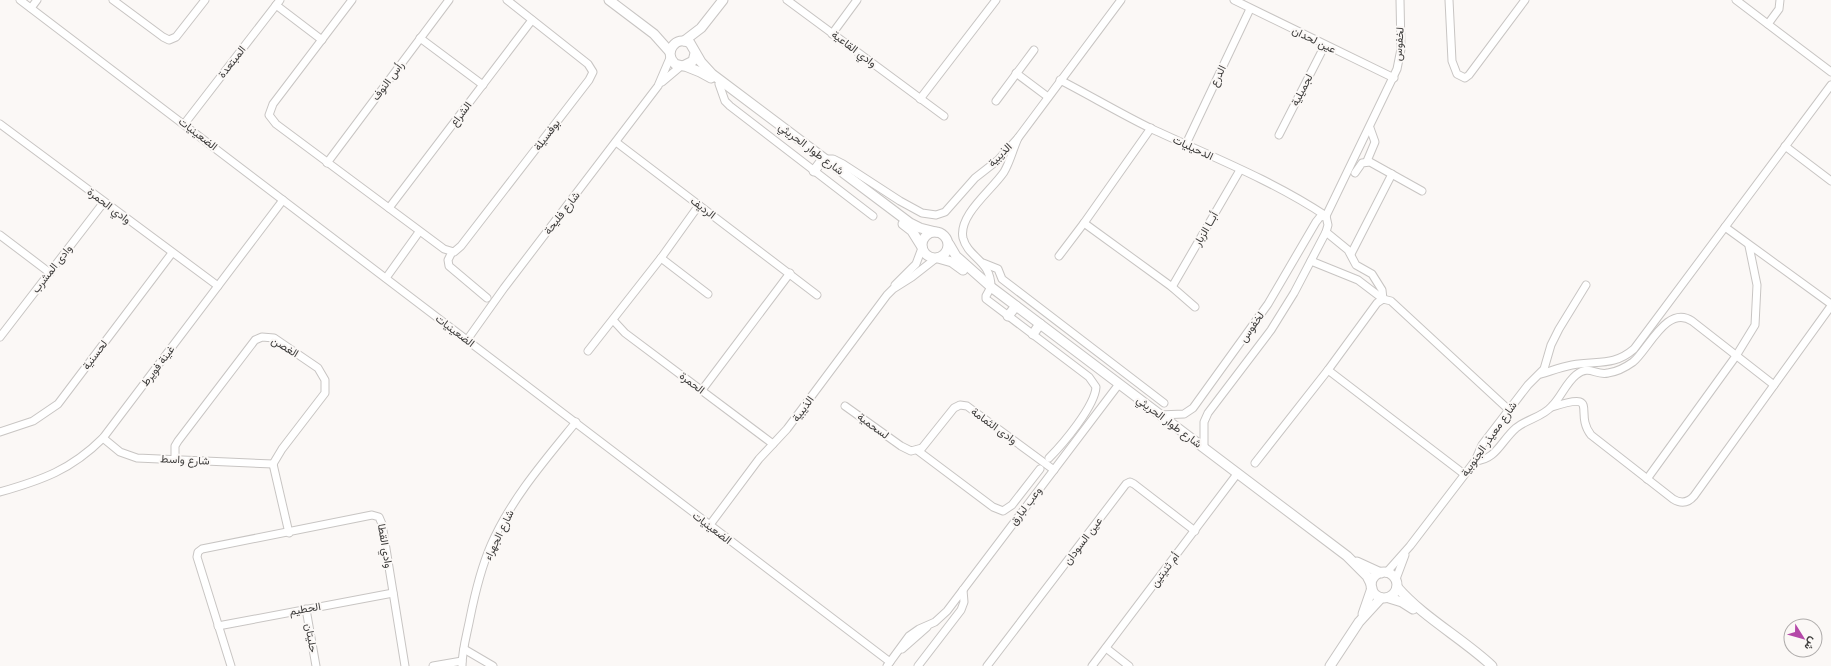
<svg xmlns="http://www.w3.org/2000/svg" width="1831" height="666" font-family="'Varela Round',Vazirmatn,sans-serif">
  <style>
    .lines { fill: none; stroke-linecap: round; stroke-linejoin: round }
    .minor-casing { stroke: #c8c5c3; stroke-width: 9 }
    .tertiary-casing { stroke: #c8c5c3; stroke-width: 11 }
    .minor { stroke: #fff; stroke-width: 7 }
    .tertiary { stroke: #fff; stroke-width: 9 }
    .labels { text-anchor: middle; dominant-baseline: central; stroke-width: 4; stroke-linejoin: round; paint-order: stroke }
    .street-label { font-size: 11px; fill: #3c3b3a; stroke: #fbf8f6 }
  </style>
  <rect width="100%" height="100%" fill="#fbf8f6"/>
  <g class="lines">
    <defs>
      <g id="minor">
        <path d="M20,0C312,219 599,444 890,662"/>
        <path d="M113,0L163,37L169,40L176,37L205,0"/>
        <path d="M352,0L273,104L269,115L276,124L444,249L454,252L461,246L589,80L593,72L588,64L507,0"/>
        <path d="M787,0L944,116"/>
        <path d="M1234,0L1394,78"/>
        <path d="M1449,0L1452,61L1457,74L1465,78L1469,75L1525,0"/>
        <path d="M1736,0L1831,72"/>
        <path d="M276,5L322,40"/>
        <path d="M31,8L37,0"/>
        <path d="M1768,24L1779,9L1780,0"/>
        <path d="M832,34L857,0"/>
        <path d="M420,38L483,85"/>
        <path d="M1016,73L1048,97"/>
        <path d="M1060,80C1091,96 1121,114 1152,129C1210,156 1272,180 1326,216"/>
        <path d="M662,82L681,66"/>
        <path d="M719,84L725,101L730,106L873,216"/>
        <path d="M920,99L996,0"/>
        <path d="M996,101L1034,50"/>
        <path d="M185,123L280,0"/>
        <path d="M0,124L218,286"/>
        <path d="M1279,135L1325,45"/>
        <path d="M1018,138C1013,149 1010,162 1004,172C992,190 958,215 963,238C968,258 991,260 991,287L986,296V299L1089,377L1096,387C1095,406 1063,444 1049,458"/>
        <path d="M616,142L817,295"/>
        <path d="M1186,144L1250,9"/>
        <path d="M1785,146L1831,181"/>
        <path d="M823,159H833L843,164L900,201L922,213L936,215L945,212L975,178L998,160L1018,138L1121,0"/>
        <path d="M1367,161L1375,142L1370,128"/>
        <path d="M327,163L449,0"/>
        <path d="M1355,173L1362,163L1370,162L1422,191"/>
        <path d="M389,208L532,20"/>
        <path d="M1084,223L1172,287L1195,307"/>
        <path d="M1725,227L1831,304"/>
        <path d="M1326,232L1348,250L1356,265L1372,274L1382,290L1383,299"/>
        <path d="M0,235L50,273"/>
        <path d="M452,252L448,260L449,266L487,298"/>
        <path d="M1351,254L1392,174"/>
        <path d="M1059,256L1084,223L1151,128"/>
        <path d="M661,258L708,294"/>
        <path d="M1311,261L1358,280L1383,299"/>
        <path d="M983,263L998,269L1002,279L1164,403"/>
        <path d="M386,278L419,232"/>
        <path d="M895,285L916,264L922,248"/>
        <path d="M1172,287L1240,170"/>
        <path d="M613,320L625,333L773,444"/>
        <path d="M0,337L104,202"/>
        <path d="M467,340L504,288L658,86L670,58"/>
        <path d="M588,351L661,258L699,205"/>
        <path d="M1328,370L1464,474"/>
        <path d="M1541,374C1551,371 1561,367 1572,365C1597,360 1613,367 1634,349L1831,85"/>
        <path d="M702,390L790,273"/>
        <path d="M845,406L901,446L911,451L922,448L954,408L960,405L967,406L1054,470"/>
        <path d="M1552,407C1602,391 1573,412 1591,435L1673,499C1681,504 1688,503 1694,496L1831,306"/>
        <path d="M1159,415L1184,414L1193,408L1268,304L1316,222L1320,217L1326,216"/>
        <path d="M0,432L33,421L58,404L172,253"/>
        <path d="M103,438L120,452L137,458L273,464"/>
        <path d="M1204,448V422L1208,413L1271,330L1294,293L1326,232L1328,225L1326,216L1397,69L1401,49L1400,0"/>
        <path d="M917,450L993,507L1003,511L1012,505L1040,469"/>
        <path d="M175,459V446L178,441L255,340L262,337L274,338L318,368L325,380V393L282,449L273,464"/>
        <path d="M1475,461C1496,460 1501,441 1516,428C1527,419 1543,417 1552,406C1561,397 1566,383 1576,375C1590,364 1595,376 1608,373C1616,372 1626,367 1633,362C1648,350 1667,304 1692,321L1774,385"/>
        <path d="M1255,463L1328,370L1377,303L1383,299L1391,301L1509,410"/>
        <path d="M273,464L289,533"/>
        <path d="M1647,479L1736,356L1755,325L1757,285L1749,246"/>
        <path d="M0,492C42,480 71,470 103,438L283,200"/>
        <path d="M709,526L759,459L787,429L887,295L893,289L912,277L935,259"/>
        <path d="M1386,573L1410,546L1475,461L1482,445L1528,385L1544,369L1551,345L1559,329L1586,285"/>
        <path d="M1396,579L1405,555"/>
        <path d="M306,609L316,666"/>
        <path d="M218,626L393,593"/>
        <path d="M1106,648L1129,666"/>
        <path d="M464,649L493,666"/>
        <path d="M902,649L927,627"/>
        <path d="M231,666L197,557L198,552L202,549L372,515L379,517L382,524L405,666"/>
        <path d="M433,666L462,661"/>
        <path d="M462,666C462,650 467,634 470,618C475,593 481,568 491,545C511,499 545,460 576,422"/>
        <path d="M887,666L909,636L919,629L935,622L947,611L1119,384"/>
        <path d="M918,666L961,610L964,602L963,590"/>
        <path d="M987,666L1126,484L1130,482L1134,484L1195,531"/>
        <path d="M1092,666L1237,474"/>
      </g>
      <g id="tertiary">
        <path d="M609,0L654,34L670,52"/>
        <path d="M684,41L701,28L723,0"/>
        <path d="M695,53L693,61L683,66L675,64C663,52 676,35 690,43L701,62L712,74L910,223L920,228L936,232"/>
        <path d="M685,66L700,72L711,78"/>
        <path d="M814,171L823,159"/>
        <path d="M903,224L912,231L922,247"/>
        <circle cx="935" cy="245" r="13"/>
        <path d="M949,244L956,256L991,287L1347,556L1367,576L1371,584"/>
        <path d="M938,258L952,262L963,270"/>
        <path d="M1008,316L1016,306"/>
        <path d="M1033,334L1040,324"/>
        <path d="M1357,562L1381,573"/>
        <circle cx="1384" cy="585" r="13"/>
        <path d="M1397,587C1424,618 1462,638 1492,666"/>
        <path d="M1389,598L1402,602L1413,609"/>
        <path d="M1363,614L1372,588"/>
        <path d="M1330,666L1359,622L1381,598"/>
      </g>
    </defs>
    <!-- minor casing -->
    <use href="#minor" class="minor-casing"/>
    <!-- tertiary casing -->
    <use href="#tertiary" class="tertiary-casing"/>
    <!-- minor -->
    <use href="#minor" class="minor"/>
    <!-- tertiary -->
    <use href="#tertiary" class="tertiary"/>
  </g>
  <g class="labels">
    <!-- street labels -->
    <g class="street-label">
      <text transform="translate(1314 40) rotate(26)">عين لحدان</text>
      <text transform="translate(1399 44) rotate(-86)">لخفوس</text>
      <text transform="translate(854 49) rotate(37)">وادي القاعية</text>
      <text transform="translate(232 62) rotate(-52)">المبتعدة</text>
      <text transform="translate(1218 76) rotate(-64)">الدرع</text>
      <text transform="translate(388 81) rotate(-53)">رأس النوف</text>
      <text transform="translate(1302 90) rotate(-63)">لجميلية</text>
      <text transform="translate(461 114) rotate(-53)">الشراع</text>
      <text transform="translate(198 134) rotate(38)">الضعينيات</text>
      <text transform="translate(547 135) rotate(-53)">بوفسيلة</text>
      <text transform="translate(1193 148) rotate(25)">الدحيليات</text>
      <text transform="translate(811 149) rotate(37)">شارع طوار الحريثي</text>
      <text transform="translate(1000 155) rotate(-45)">الذيبية</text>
      <text transform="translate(109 206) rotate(37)">وادي الحمرة</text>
      <text transform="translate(703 208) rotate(37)">الرديف</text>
      <text transform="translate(562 213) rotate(-52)">شارع فليحة</text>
      <text transform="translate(1206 229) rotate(-60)">أبــا الزبار</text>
      <text transform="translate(52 269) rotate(-52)">وادى المشرب</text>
      <text transform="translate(1252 327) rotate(-55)">لخفوس</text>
      <text transform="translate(455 331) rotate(37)">الضعينيات</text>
      <text transform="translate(285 347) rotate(31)">الغصن</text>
      <text transform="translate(95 355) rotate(-53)">لحسنية</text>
      <text transform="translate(158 366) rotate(-53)">غينة فويرط</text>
      <text transform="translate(692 383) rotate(37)">الحمرة</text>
      <text transform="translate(803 409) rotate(-54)">الذيبية</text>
      <text transform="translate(1169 422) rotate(37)">شارع طوار الحريثي</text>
      <text transform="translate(873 426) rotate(36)">لسحمية</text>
      <text transform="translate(994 426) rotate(36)">وادى الثمامة</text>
      <text transform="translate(1489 439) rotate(-55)">شارع معيذر الجنوبية</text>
      <text transform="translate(185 460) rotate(3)">شارع واسط</text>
      <text transform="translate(1026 506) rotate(-53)">وعب لبارق</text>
      <text transform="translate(712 528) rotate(37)">الضعينيات</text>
      <text transform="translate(499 535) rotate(-64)">شارع الجهراء</text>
      <text transform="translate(1083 541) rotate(-53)">عين السودان</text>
      <text transform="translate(385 546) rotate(80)">وادي القطا</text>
      <text transform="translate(1165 570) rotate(-53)">أم ثنيتين</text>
      <text transform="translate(305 609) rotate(-10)">الحطيم</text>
      <text transform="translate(311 638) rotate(80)">حليتان</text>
    </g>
  </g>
  <!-- north arrow -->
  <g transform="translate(1803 638) rotate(127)"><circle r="19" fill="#fbf8f6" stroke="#afacab"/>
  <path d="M0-3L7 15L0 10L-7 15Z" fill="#b448a8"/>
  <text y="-6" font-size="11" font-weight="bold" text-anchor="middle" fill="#3c3b3a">ش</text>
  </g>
</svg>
